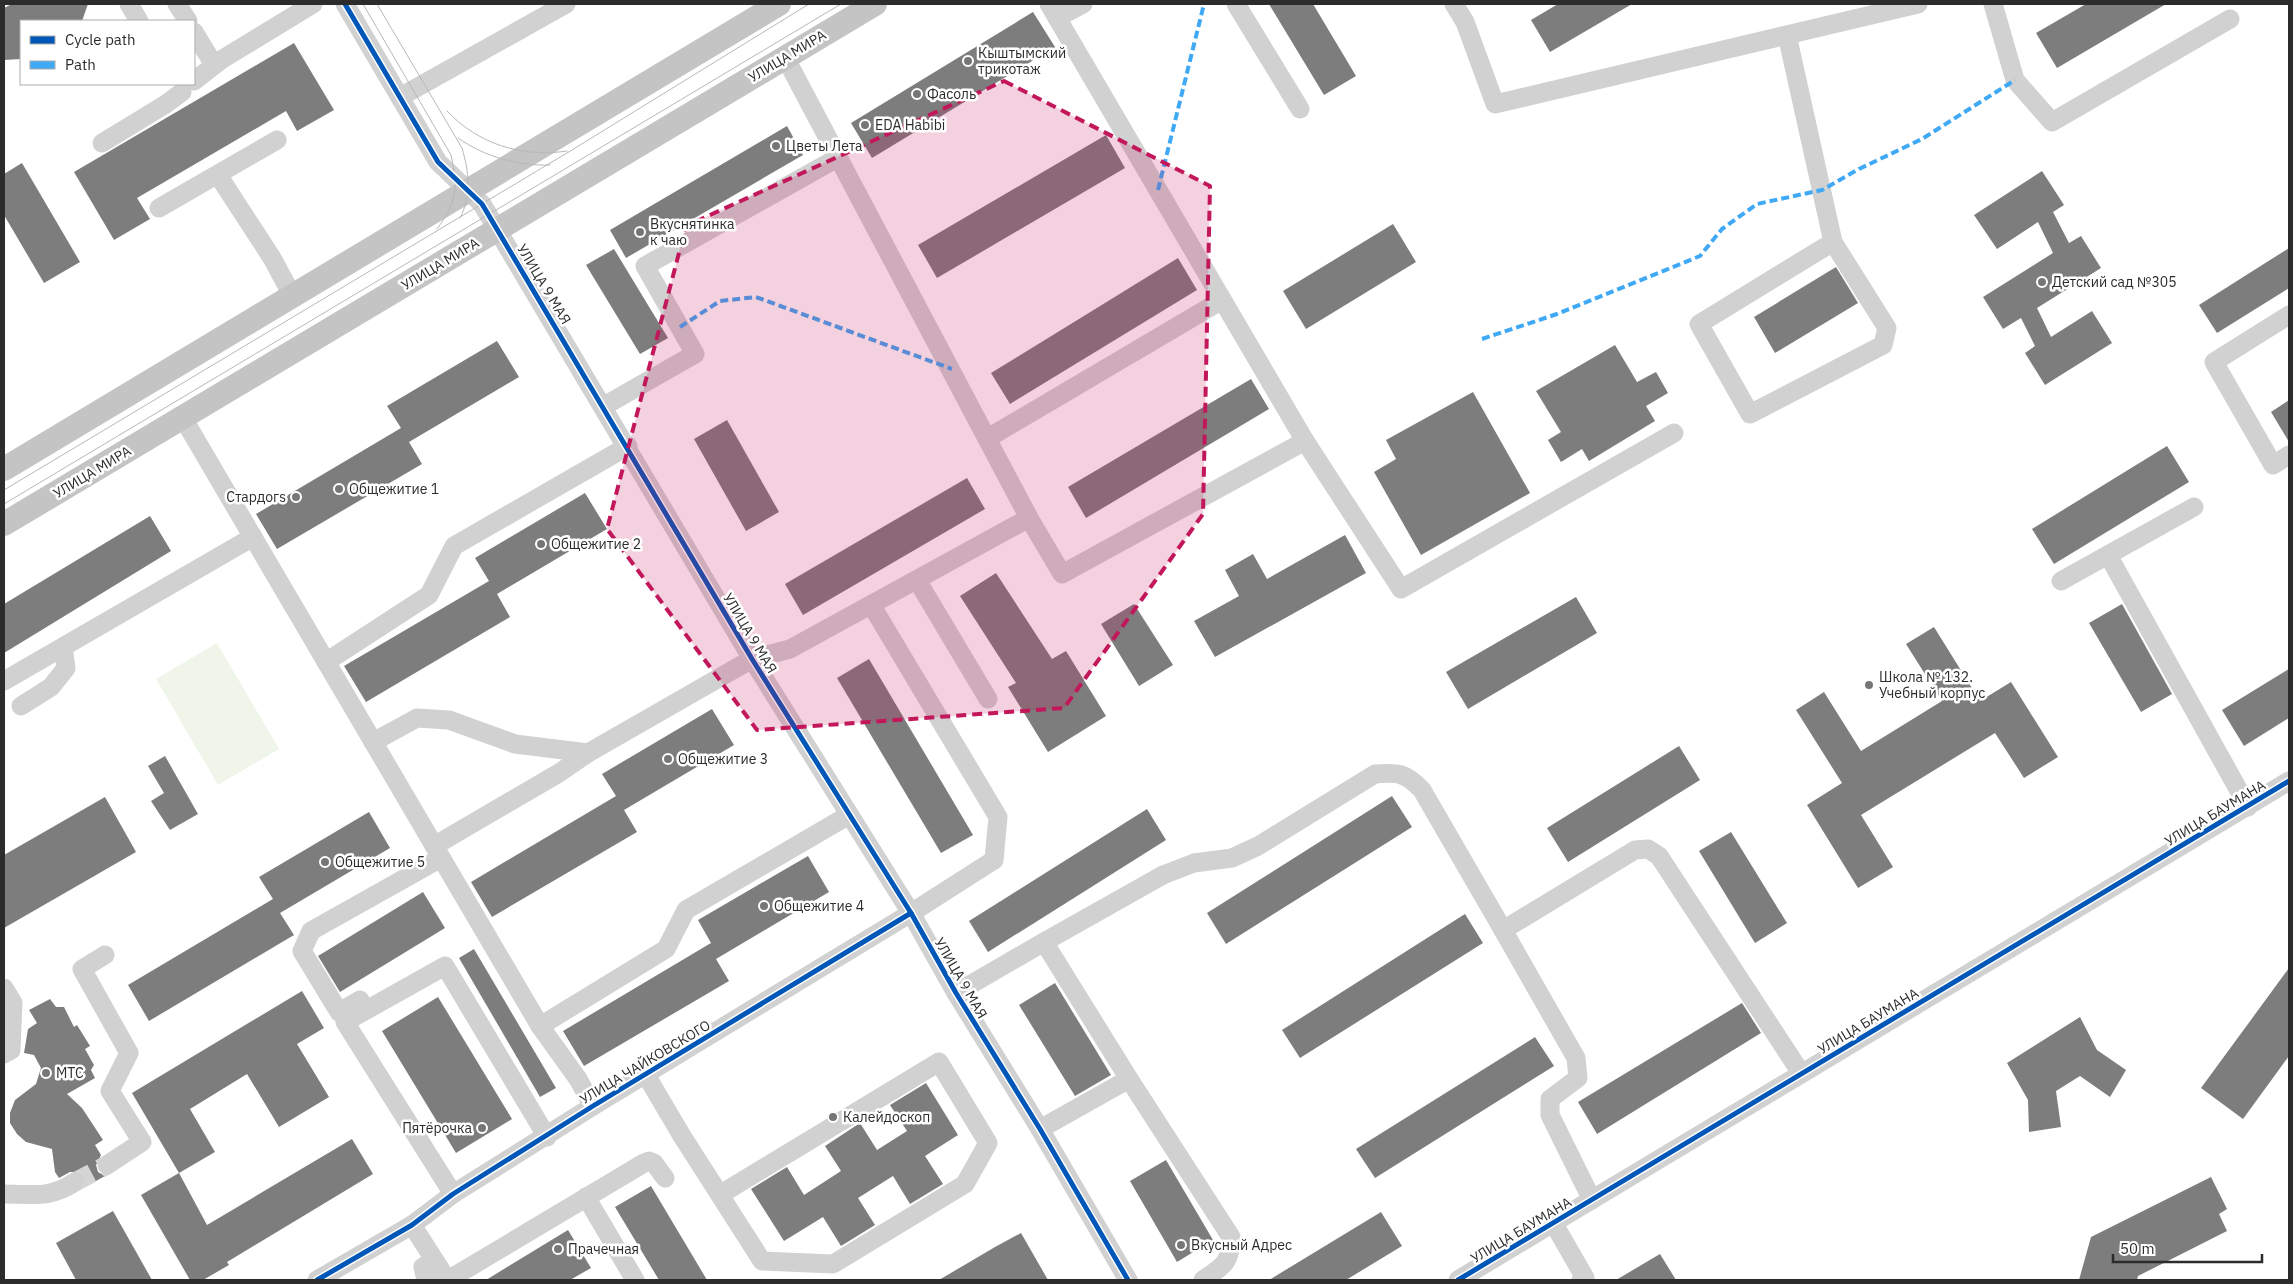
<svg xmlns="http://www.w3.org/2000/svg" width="2293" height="1284" font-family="'IBM Plex Sans',sans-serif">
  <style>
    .green { fill: #f0f5ea }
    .building { fill: #7d7d7d }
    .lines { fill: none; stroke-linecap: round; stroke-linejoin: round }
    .minor-tunnel { stroke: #d5d5d5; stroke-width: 19; stroke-dasharray: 19 9; stroke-linecap: butt }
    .minor { stroke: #d1d1d1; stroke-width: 19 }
    .major { stroke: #c4c4c4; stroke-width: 24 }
    .tram { stroke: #b8b8b8; stroke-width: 1 }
    .quiet { stroke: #3fa9f5; stroke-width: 4; stroke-dasharray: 8 4; stroke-linecap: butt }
    .cycleway-casing { stroke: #fff; stroke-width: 8 }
    .cycleway { stroke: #0057b8; stroke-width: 5 }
    .marked { fill: #c2185b; fill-opacity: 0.2; stroke: #c2185b; stroke-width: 4; stroke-dasharray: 10 6; stroke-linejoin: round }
    .poi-dot { fill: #767676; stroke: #fff; stroke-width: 2 }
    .labels { text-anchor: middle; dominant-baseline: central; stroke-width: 5; stroke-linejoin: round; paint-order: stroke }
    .poi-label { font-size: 14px; fill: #2c2c2c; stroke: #fff; text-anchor: start }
    .street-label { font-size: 14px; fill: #2c2c2c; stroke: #fff }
  </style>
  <rect width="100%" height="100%" fill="#fff"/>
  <!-- green -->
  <path class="green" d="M217,643L279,749L218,785L156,679Z"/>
  <!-- building -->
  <g class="building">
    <path d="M12,4H88L82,21H21V59L4,60V8Z"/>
    <path d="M1269,4H1313L1356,76L1324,95Z"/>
    <path d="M1558,4H1632L1550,52L1531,20Z"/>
    <path d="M2086,4H2166L2057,68L2036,33Z"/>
    <path d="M1033,12L1055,47L872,158L851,123Z"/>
    <path d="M294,43L334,110L297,131L286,111L137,198L150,219L114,240L74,172Z"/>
    <path d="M787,126L803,155L626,258L610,230Z"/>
    <path d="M1106,135L1125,168L937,278L918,245Z"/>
    <path d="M22,163L80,262L44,283L4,215V174Z"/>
    <path d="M2042,171L2064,205L2053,212L2069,243L2081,236L2101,268L2037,308L2051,337L2092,311L2112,343L2045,385L2025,353L2035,346L2021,318L2003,329L1983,297L2053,253L2038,222L1997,249L1974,215Z"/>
    <path d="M1393,224L1416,262L1306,329L1283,291Z"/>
    <path d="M2289,248V288L2217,333L2199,305Z"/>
    <path d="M614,249L668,338L640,354L586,265Z"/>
    <path d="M1178,258L1197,290L1010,404L991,373Z"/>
    <path d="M1836,267L1858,303L1775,353L1754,317Z"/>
    <path d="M497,341L519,377L409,442L422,464L277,549L256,514L401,428L387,406Z"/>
    <path d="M1615,345L1637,382L1656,372L1668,393L1646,406L1655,421L1589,461L1582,449L1561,462L1548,440L1561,432L1536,391Z"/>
    <path d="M1251,379L1269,409L1086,518L1068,487Z"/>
    <path d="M1473,392L1530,493L1421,555L1374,472L1396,459L1386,440Z"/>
    <path d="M2289,400V442L2271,412Z"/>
    <path d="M727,420L779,512L746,531L694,439Z"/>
    <path d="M2167,446L2189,482L2054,564L2032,529Z"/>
    <path d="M967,478L985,509L803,615L785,584Z"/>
    <path d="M585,493L607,529L497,594L510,617L366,702L344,666L489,581L475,558Z"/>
    <path d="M150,516L171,551L4,653V604Z"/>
    <path d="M1345,535L1366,573L1215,657L1194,621L1239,596L1225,570L1253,554L1267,579Z"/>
    <path d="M996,573L1052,659L1066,651L1106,716L1048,752L1008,687L1016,683L960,596Z"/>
    <path d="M1576,597L1597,633L1468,709L1446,672Z"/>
    <path d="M1134,604L1173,665L1139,686L1101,624Z"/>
    <path d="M2122,604L2172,694L2141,712L2089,623Z"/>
    <path d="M1934,627L1980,701L2011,682L2058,757L2024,778L1995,733L1861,815L1893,867L1858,888L1807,805L1842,783L1796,710L1824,692L1861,751L1942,701L1906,644Z"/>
    <path d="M869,659L973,835L941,853L837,678Z"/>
    <path d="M2289,669V718L2244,746L2222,710Z"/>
    <path d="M712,709L734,745L624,810L637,832L492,917L471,882L616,796L602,774Z"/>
    <path d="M1679,746L1700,780L1568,862L1547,828Z"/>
    <path d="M165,756L198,814L170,830L151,801L164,793L148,766Z"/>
    <path d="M1392,796L1412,827L1226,944L1207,913Z"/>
    <path d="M105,797L136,852L4,928V855Z"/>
    <path d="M1147,809L1166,840L988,952L969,921Z"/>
    <path d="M369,812L390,848L280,913L294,935L149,1021L128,985L273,899L259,877Z"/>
    <path d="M1731,832L1787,923L1755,943L1699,851Z"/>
    <path d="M808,856L829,892L716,959L729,981L584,1066L563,1031L711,943L698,920Z"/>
    <path d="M423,892L445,928L340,992L318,956Z"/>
    <path d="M1465,914L1483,943L1300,1058L1282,1030Z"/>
    <path d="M474,949L556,1088L540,1097L459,958Z"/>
    <path d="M2289,968V1056L2243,1119L2201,1088Z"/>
    <path d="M1055,983L1111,1075L1075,1096L1019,1005Z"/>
    <path d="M302,991L324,1028L297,1044L329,1097L279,1127L247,1074L190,1109L215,1152L179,1173L132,1093Z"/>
    <path d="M438,997L512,1119L456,1153L382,1031Z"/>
    <path d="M50,999L56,1007H64L74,1027L77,1025L90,1046L85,1049L94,1065L91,1070L95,1078L67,1094L82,1108L103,1140L95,1145L101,1155L96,1165L98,1172L105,1176L85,1187V1177L80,1172H70L59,1178L55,1172L52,1149L26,1142L17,1134L10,1123V1113L15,1100L36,1084L41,1068L34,1055L24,1053L28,1029L37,1023L29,1010Z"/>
    <path d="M1742,1003L1761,1033L1597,1134L1578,1102Z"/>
    <path d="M2080,1017L2097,1050L2126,1070L2110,1097L2080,1076L2056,1091L2061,1127L2029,1132L2028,1100L2007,1063Z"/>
    <path d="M1535,1037L1554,1066L1375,1178L1356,1149Z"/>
    <path d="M926,1083L958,1135L925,1156L943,1184L910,1204L893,1176L858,1198L875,1225L841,1246L823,1217L784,1241L751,1189L787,1167L804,1195L841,1171L825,1146L860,1123L877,1150L907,1131L890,1105Z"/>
    <path d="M352,1139L373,1174L227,1262L229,1265L203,1280H190L141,1195L179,1173L207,1225Z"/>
    <path d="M1166,1160L1213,1240L1177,1262L1130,1181Z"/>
    <path d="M2211,1177L2227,1209L2219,1214L2227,1231L2138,1276L2137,1280H2079L2091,1237Z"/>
    <path d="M651,1186L707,1280H659L615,1207Z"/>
    <path d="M113,1211L152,1280H76L56,1243Z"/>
    <path d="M1381,1212L1402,1246L1346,1280H1269Z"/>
    <path d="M568,1230L591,1268L570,1280H486Z"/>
    <path d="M1021,1233L1048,1280H939L995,1247Z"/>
    <path d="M1660,1254L1676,1280H1616Z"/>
  </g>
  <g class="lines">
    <!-- minor-tunnel -->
    <path class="minor-tunnel" d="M75,1182L107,1165"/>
    <!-- minor -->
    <g class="minor">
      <path d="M129,4L139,21"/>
      <path d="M177,4L188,21"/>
      <path d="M345,4L438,162L482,204L752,659L911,913L956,993L1040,1129L1128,1280"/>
      <path d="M1049,4L1305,441L1401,589L1674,433"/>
      <path d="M1236,4L1300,109"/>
      <path d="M1454,4L1465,22L1495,104L1918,4"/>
      <path d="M1993,4L2015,80L2052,122L2230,19"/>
      <path d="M1057,18L1083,4"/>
      <path d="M194,32L214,65"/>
      <path d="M1787,35L1833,242L1699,324L1750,414L1883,345L1887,328L1833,242"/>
      <path d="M194,81L221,60L313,4"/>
      <path d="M400,97L566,4"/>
      <path d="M102,143L166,104L182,92"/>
      <path d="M218,175L272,258L293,297"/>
      <path d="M159,208L277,140"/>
      <path d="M2289,315L2214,362L2273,465L2289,455"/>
      <path d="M604,406L695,354L645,266L839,157"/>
      <path d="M183,418L540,1026L578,1079L593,1106"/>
      <path d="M988,438L1222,300"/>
      <path d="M1029,518L1062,574L1305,441"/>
      <path d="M2108,555L2248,807"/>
      <path d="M917,580L988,699"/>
      <path d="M2061,581L2194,507"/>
      <path d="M326,662L429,595L454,546L628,446"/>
      <path d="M4,681L253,537"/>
      <path d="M21,706L51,687L66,668L63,647"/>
      <path d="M373,742L417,718L449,720L515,744L588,753"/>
      <path d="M434,846L559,773L588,753L752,659L790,649L1029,518L785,57"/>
      <path d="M1044,942L1163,875L1194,863L1232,858L1258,846L1375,774C1398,772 1406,773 1422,790L1503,930"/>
      <path d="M105,955L82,969L129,1053L110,1091L142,1142L107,1165"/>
      <path d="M4,988L13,1003L11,1050L4,1054"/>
      <path d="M956,993L1044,942L1129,1079L1231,1237C1231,1263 1223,1266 1203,1280"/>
      <path d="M360,1000L339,1012L302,951L311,931L441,858"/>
      <path d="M540,1026L666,949L686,910L849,815"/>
      <path d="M646,1075L682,1136L762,1261L833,1264L965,1184L988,1143L939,1062L721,1194"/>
      <path d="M1040,1129L1129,1079"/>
      <path d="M4,1194C33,1194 49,1199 75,1182"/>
      <path d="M453,1194L345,1022L445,966L547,1137"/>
      <path d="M586,1197L635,1280"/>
      <path d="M1592,1200L1550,1115V1099L1578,1078L1576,1058L1503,930L1635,850L1648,849L1659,856L1801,1073"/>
      <path d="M1554,1224L1585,1278L1581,1280"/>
      <path d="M412,1225L446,1278L453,1277L644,1163L649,1161L654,1163L665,1178"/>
      <path d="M317,1280L412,1225L453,1194L593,1106L911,913L994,860L998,817L872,606"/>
      <path d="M426,1280L423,1267L434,1260"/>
      <path d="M1458,1280L2289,781"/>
    </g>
    <!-- major -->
    <g class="major">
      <path d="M4,469L779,4"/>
      <path d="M4,524L875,4"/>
    </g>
    <!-- tram -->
    <g class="tram">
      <path d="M363,4L451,155C458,188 457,202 437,229"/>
      <path d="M377,4L462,148C469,172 472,195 460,218"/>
      <path d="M447,111C478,144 522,158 567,151"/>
      <path d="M458,138C485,157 518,166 550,165"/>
      <path d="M4,490L572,150L809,4"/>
      <path d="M4,504L841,4"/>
    </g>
    <!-- quiet -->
    <g class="quiet">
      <path d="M1158,190L1204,4"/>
      <path d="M680,327L720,301L756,297L952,369"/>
      <path d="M1482,339L1557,314L1700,256L1722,229L1757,204L1822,190L1859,169L1922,139L2015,80"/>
    </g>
    <defs>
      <g id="cycleway">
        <path d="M345,4L438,162L482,204L752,659L911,913L956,993L1040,1129L1128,1280"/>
        <path d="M317,1280L412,1225L453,1194L593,1106L911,913"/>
        <path d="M1458,1280L2289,781"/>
      </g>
    </defs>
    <!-- cycleway casing -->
    <use href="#cycleway" class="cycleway-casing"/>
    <!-- cycleway -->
    <use href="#cycleway" class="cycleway"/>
  </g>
  <!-- marked area -->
  <path class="marked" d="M1004,81L1210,186L1203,514L1064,708L757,730L607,529L686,226Z"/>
  <!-- markers -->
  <g class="poi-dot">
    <circle cx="968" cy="61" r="5"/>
    <circle cx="917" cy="94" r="5"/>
    <circle cx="865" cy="125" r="5"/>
    <circle cx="776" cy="146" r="5"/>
    <circle cx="640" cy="232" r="5"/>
    <circle cx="2042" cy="282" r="5"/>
    <circle cx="339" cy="489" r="5"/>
    <circle cx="296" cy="497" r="5"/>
    <circle cx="541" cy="544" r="5"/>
    <circle cx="1869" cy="685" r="5"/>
    <circle cx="668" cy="759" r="5"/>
    <circle cx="325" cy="862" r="5"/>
    <circle cx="764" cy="906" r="5"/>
    <circle cx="46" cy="1073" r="5"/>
    <circle cx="833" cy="1117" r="5"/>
    <circle cx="482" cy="1128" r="5"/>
    <circle cx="1181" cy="1245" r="5"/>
    <circle cx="558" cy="1249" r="5"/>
  </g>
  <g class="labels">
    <!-- poi labels -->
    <g class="poi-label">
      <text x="978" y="53">Кыштымский<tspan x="978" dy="16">трикотаж</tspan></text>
      <text x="927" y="94">Фасоль</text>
      <text x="875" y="125">EDA Habibi</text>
      <text x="786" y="146">Цветы Лета</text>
      <text x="650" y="224">Вкуснятинка<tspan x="650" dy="16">к чаю</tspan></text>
      <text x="2052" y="282">Детский сад №305</text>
      <text x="349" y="489">Общежитие 1</text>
      <text x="286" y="497" text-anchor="end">Стардогs</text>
      <text x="551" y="544">Общежитие 2</text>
      <text x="1879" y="677">Школа № 132.<tspan x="1879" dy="16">Учебный корпус</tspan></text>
      <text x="678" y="759">Общежитие 3</text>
      <text x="335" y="862">Общежитие 5</text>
      <text x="774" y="906">Общежитие 4</text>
      <text x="56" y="1073">МТС</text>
      <text x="843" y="1117">Калейдоскоп</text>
      <text x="472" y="1128" text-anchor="end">Пятёрочка</text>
      <text x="1191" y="1245">Вкусный Адрес</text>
      <text x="568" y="1249">Прачечная</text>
    </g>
    <!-- street labels -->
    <g class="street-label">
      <text transform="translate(787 56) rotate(-31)">УЛИЦА МИРА</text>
      <text transform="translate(440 264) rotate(-31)">УЛИЦА МИРА</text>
      <text transform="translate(544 284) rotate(59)">УЛИЦА 9 МАЯ</text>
      <text transform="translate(92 472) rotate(-31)">УЛИЦА МИРА</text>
      <text transform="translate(750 633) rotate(59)">УЛИЦА 9 МАЯ</text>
      <text transform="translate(2215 813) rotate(-31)">УЛИЦА БАУМАНА</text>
      <text transform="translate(961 978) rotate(60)">УЛИЦА 9 МАЯ</text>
      <text transform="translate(1868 1021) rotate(-31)">УЛИЦА БАУМАНА</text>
      <text transform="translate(645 1062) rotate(-31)">УЛИЦА ЧАЙКОВСКОГО</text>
      <text transform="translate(1521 1230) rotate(-31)">УЛИЦА БАУМАНА</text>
    </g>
  </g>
  <!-- border -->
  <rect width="2293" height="1284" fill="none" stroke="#2c2c2c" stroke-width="10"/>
  <!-- legend -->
  <rect x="20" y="20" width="175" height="65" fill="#ffffff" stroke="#ababab"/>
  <rect x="30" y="36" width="25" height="8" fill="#0057b8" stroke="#ababab"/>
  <text x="65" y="45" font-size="15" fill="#2c2c2c">Cycle path</text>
  <rect x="30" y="61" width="25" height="8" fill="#3fa9f5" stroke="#ababab"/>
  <text x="65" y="70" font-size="15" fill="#2c2c2c">Path</text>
  <!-- scale -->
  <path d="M2113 1254v8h149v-8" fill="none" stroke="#2c2c2c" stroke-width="2.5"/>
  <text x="2120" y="1254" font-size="15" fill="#2c2c2c" stroke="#ffffff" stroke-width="4" paint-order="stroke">50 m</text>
</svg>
